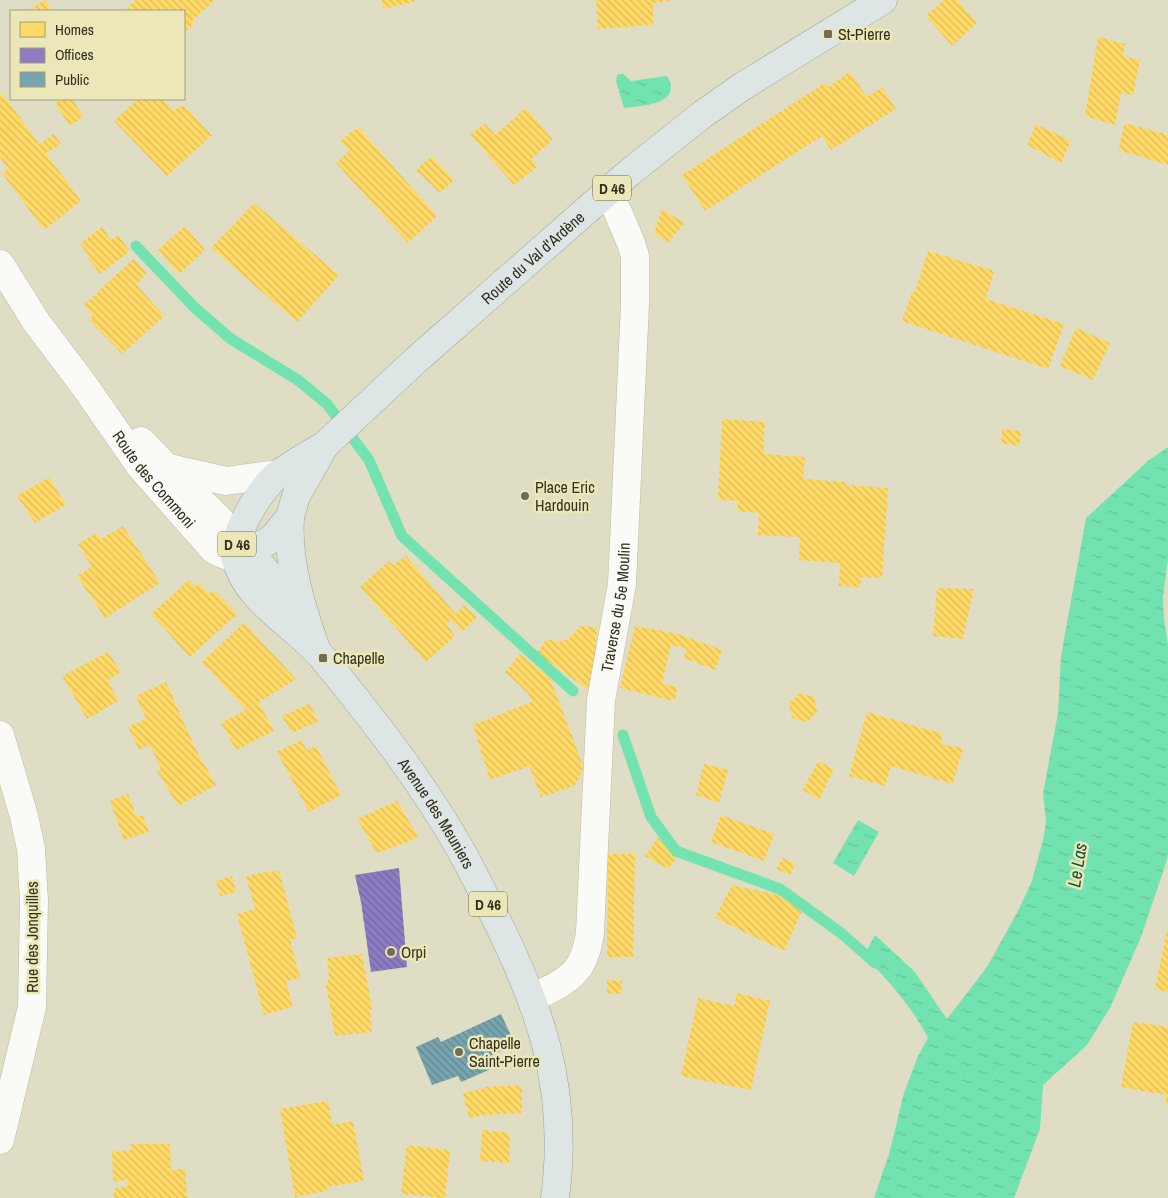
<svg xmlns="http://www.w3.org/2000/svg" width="1168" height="1198" font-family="'Archivo Narrow',sans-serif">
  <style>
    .water { fill: url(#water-ripples) }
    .homes { fill: url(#homes-back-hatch) }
    .offices { fill: url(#offices-back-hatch) }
    .public { fill: url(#public-back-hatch) }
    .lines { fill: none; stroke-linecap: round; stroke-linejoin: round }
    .stream { stroke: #72e3b0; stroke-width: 11 }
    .minor-casing { stroke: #bdbba7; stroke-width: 29 }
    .major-casing { stroke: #97a59e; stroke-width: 29 }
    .minor { stroke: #fafaf6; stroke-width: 28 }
    .major { stroke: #dee6e5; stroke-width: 28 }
    .poi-dot { fill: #6f6d58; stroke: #ebe7b8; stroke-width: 2 }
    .labels { text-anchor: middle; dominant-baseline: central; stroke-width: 5; stroke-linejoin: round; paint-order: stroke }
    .shield { fill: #ebe7b8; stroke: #6a674c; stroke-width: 1 }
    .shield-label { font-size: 15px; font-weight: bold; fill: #32301e }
    .poi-label { font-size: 16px; fill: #32301e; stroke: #ebe7b8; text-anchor: start }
    .street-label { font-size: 16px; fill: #32301e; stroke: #ebe7b8 }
    .water-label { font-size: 18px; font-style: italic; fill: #13533b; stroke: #ebe7b8 }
  </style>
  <defs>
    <pattern id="water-ripples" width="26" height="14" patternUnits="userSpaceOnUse" patternTransform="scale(1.25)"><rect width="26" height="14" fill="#72e3b0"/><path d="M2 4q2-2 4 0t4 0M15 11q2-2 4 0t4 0" fill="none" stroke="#63c397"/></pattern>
    <pattern id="homes-back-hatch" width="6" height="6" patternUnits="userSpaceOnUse" patternTransform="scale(1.25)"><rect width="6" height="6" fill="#ffd966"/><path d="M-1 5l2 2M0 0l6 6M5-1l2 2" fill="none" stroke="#dbbb58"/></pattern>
    <pattern id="offices-back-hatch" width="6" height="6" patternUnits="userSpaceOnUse" patternTransform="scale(1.25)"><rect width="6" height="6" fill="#8e7cc3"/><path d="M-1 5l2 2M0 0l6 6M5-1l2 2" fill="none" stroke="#75669e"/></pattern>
    <pattern id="public-back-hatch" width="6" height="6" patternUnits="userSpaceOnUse" patternTransform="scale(1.25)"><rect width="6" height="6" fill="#76a5af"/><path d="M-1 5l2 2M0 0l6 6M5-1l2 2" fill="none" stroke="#61878e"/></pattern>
  </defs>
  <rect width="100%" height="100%" fill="#dfddc4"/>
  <!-- water -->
  <g class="water">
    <path d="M623,74L631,81L667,76C684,104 642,106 624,108L616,81L617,75Z"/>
    <path d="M1168,447V559L1163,596L1164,618L1168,645V856L1166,863L1141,937L1110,1008L1087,1045L1043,1085L1040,1129L1014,1198H874L889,1154L904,1093L918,1056L928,1038C912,1007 889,981 864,956L875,935L914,971L947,1019L987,967L1018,911L1032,881L1044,836L1046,821L1043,794L1058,713L1061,656L1086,518L1148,461Z"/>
    <path d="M858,820L879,832L854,876L833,863Z"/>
  </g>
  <!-- homes -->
  <g class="homes">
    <path d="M45,0L51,8L47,11H28Z"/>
    <path d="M136,0H215L192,21L194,24L184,33V11H129L127,8Z"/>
    <path d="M382,0H414V2L383,9Z"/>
    <path d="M596,0H669V1L653,3V25L598,29Z"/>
    <path d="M944,0H957L977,23L952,46L926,16Z"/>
    <path d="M1098,37L1125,44L1123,56L1140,60L1133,95L1121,93L1115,125L1085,116Z"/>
    <path d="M850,72L867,97L882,87L896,109L831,150L822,136L705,211L682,175L825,83L828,87Z"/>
    <path d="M2,93L39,144L54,134L61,144L46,153L81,201L44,230L2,173L8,169L0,157V95Z"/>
    <path d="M62,99H72L83,116L70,126L55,104Z"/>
    <path d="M138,99H162L174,111L183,105L212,135L167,176L114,121Z"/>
    <path d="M526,108L553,140L531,159L537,167L514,185L470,135L485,123L495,135Z"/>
    <path d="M1125,123L1168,135V165L1118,150Z"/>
    <path d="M1036,124L1071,141L1061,163L1027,145Z"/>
    <path d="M358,127L437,216L408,243L336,163L349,151L341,140Z"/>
    <path d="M432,156L454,180L440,193L416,170Z"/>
    <path d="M254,203L339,275L297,322L211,248Z"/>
    <path d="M662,209L684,223L668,243L654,233Z"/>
    <path d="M185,226L205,250L179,274L158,250Z"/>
    <path d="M102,227L111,240L118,235L130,251L100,274L88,258L89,256L80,244Z"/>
    <path d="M928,251L994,271L986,299L1064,324L1048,369L902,321L912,292H915Z"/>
    <path d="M133,259L147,273L136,284L164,316L122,354L89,320L93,316L84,305Z"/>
    <path d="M1076,328L1110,343L1093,380L1060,366Z"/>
    <path d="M722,419L765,422L763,454L805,457L803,479L845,482V485L888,488L882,578L861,577L860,587L839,586L840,563L799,560L800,537L758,535L759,513L738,511V501L718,500Z"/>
    <path d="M1002,429L1021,431L1019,446L1001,443Z"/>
    <path d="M49,477L66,505L35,523L17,496Z"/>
    <path d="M123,526L160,583L105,618L77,576L92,567L78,544L96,533L101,539Z"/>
    <path d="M406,556L456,614L464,605L477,617L462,632L451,620L446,624L455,636L426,662L360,587L389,561L393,565Z"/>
    <path d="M189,580L196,587L199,583L209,594L214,590L237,614L190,657L151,614Z"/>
    <path d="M937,588L973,589L972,601H971L963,639L933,636Z"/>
    <path d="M244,623L296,679L248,709L259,703L274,731L236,750L221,723L246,710L202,662Z"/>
    <path d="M581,626L597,627L593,693L537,653L547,639L559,642L569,638Z"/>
    <path d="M635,626L678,634L722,650L715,670L684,658L687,649L671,645L662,684L678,687L674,701L620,688Z"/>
    <path d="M108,652L121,672L108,680L118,701L87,719L62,676Z"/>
    <path d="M520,654L550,678L584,768L574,786L541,797L529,766L490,780L473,725L532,702L528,693L505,672Z"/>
    <path d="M166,682L196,750L216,785L178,806L157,771L161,769L150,745L139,750L128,727L146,719L136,696Z"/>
    <path d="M800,693L814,697L817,712L807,722L792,718L789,703Z"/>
    <path d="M309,704L319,721L292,733L282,716Z"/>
    <path d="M867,712L943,734L941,744L963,748L953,784L891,766L885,786L849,776Z"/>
    <path d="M301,740L307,750L316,746L341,795L309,812L277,752Z"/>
    <path d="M818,761L834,769L819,800L803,790Z"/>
    <path d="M704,764L728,770L719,803L696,795Z"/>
    <path d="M128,794L136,815L143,816L149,832L124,840L110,801Z"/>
    <path d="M397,801L418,836L408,842L377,853L357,819Z"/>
    <path d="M721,815L774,834L764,861L711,842Z"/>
    <path d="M658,838L678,856L668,869L645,856Z"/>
    <path d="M608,854H635L633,957H607Z"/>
    <path d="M783,858L795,864L790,875L776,869Z"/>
    <path d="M279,871L297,938L290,940L300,978L286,981L293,1007L264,1015L237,914L255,909L246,877L259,873Z"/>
    <path d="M232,876L236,892L220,896L216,881Z"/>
    <path d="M732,885L778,895L802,911L784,951L715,918Z"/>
    <path d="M1167,930H1168V992L1155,989Z"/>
    <path d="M362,954L372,1008L370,1011L372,1032L335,1036L326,984L329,978L327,958Z"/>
    <path d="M607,980L622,981L621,994L607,993Z"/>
    <path d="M737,993L770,1001L751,1090L681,1076L698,998L734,1006Z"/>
    <path d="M1133,1022L1168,1027V1105H1166V1095L1121,1087Z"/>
    <path d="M522,1085V1113L486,1115L469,1118L463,1093L485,1088V1087Z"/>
    <path d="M328,1101L332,1125L353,1121L364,1181L326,1187L327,1191L295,1197L280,1109Z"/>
    <path d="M482,1130L510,1133L509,1163L480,1161Z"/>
    <path d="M131,1144H170L171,1171L185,1168L187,1198H113L115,1188L128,1186L127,1180L113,1182L112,1152L131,1150Z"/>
    <path d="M407,1145L450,1150L445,1198L401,1194Z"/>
  </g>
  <!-- offices -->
  <path class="offices" d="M399,868L407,967L371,972L361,902L355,875Z"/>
  <!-- public -->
  <path class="public" d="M501,1014L515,1044L488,1057L491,1069L461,1082L458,1076L432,1085L416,1047L438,1037L441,1042Z"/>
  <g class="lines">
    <!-- stream -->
    <g class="stream">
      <path d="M136,246L195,308L231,339L298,380L327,404L369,460L402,536L573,691"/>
      <path d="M623,735L651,817L676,851L780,889L841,933L875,963"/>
    </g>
    <defs>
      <g id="minor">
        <path id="s1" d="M0,264L37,323L86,388L140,466L214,550L225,555L235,557"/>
        <path d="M141,441L166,467L186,472L226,481L278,474"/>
        <path d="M166,467L238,538"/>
        <path d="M0,735L24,816L31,849L34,901L32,1007L0,1140"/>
        <path id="s2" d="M532,998C567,981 585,974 590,932L601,700L622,584L635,304V256L631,243L617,210L606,193"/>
      </g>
      <g id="major">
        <path id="s3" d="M325,445C310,454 294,463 280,473C261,487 231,535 236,558C244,600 298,627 323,658C372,718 420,779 459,847C470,866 480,887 490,907C539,1003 570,1087 555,1198"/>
        <path d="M290,517C287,562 301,606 316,649"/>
        <path d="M239,538L300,613"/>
        <path id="s4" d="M235,557L250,551L272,539L290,517L296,496L325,445L415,361L630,172L703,114L743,86L883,0"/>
      </g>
    </defs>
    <!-- minor casing -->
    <use href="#minor" class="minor-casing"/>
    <!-- major casing -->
    <use href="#major" class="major-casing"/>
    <!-- minor -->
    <use href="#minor" class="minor"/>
    <!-- major -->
    <use href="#major" class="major"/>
  </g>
  <!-- markers -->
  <g class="poi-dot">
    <rect x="823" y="29" width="10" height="10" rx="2.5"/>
    <circle cx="525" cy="496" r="5"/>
    <rect x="318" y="653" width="10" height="10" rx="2.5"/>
    <circle cx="391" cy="952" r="5"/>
    <circle cx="459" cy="1052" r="5"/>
  </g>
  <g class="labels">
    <!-- shield labels -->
    <g class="shield">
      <rect x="593" y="175.5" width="38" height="25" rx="4"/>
      <rect x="218" y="531.5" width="38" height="25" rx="4"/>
      <rect x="469" y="891.5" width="38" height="25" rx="4"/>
    </g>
    <g class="shield-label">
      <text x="612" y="188">D 46</text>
      <text x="237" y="544">D 46</text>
      <text x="488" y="904">D 46</text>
    </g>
    <!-- poi labels -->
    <g class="poi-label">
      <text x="838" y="34">St-Pierre</text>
      <text x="535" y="487">Place Eric<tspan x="535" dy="18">Hardouin</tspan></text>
      <text x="333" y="658">Chapelle</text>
      <text x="401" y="952">Orpi</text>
      <text x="469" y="1043">Chapelle<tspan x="469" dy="18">Saint-Pierre</tspan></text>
    </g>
    <!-- street labels -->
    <g class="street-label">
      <text stroke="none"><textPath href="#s4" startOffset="430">Route du Val d'Ardène</textPath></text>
      <text stroke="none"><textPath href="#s1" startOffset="265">Route des Commoni</textPath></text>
      <text stroke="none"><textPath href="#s2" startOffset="420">Traverse du 5e Moulin</textPath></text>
      <text stroke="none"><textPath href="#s3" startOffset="479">Avenue des Meuniers</textPath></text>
      <text transform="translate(32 937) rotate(-90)">Rue des Jonquilles</text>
    </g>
    <!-- water labels -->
    <g class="water-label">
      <text transform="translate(1077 865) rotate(-81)">Le Las</text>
    </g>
  </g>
  <!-- legend -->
  <rect x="10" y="10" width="175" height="90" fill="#ebe7b8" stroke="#a19e7a"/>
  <rect x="20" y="22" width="25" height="15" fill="#ffd966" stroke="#a19e7a"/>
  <text x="55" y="35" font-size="15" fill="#32301e">Homes</text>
  <rect x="20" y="48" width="25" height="15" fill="#8e7cc3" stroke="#a19e7a"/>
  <text x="55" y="60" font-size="15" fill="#32301e">Offices</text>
  <rect x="20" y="72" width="25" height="15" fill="#76a5af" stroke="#a19e7a"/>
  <text x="55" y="85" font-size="15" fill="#32301e">Public</text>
</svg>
